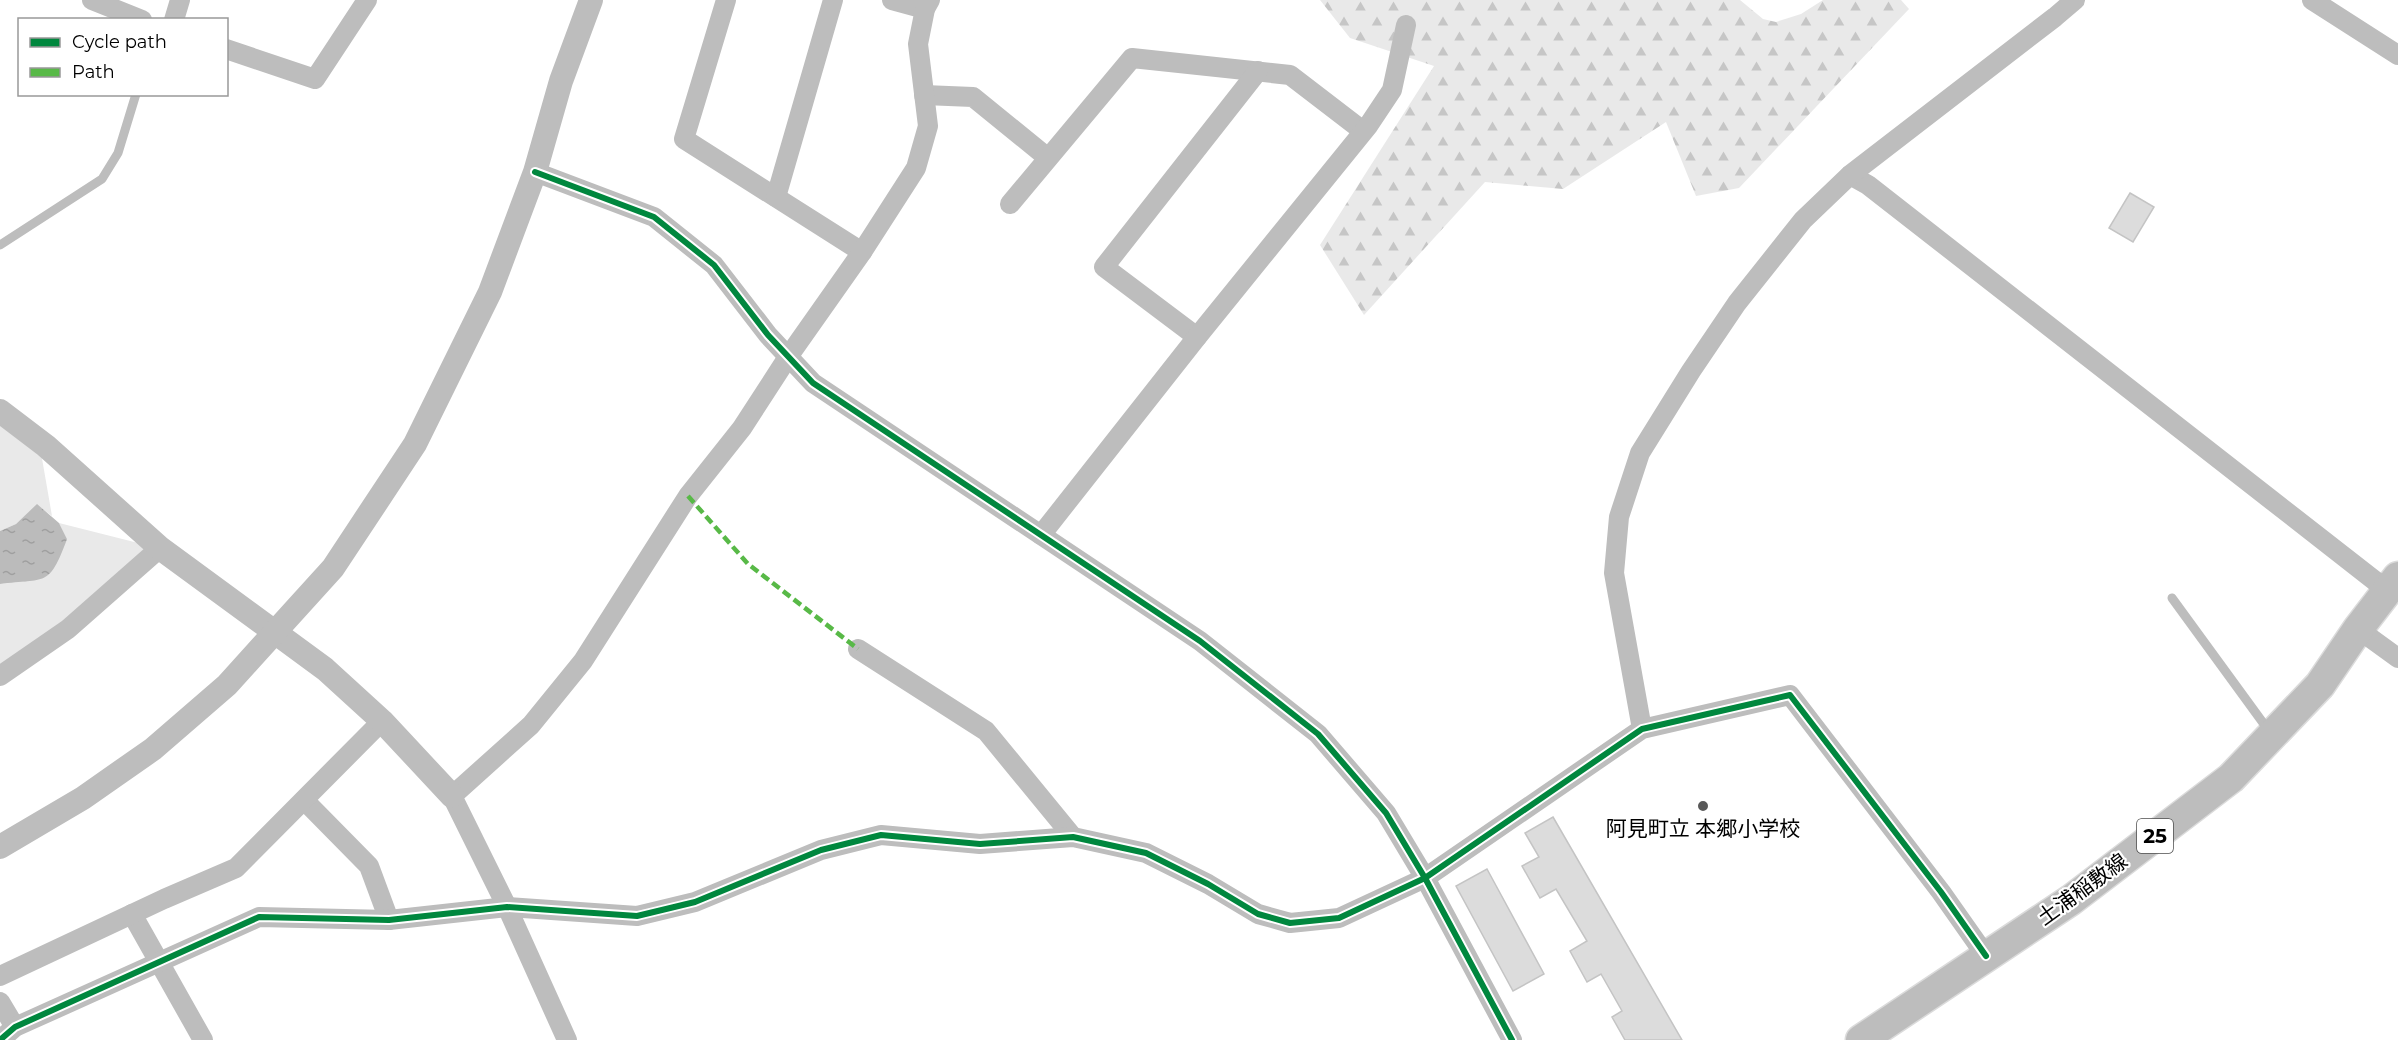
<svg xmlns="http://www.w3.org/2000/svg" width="2398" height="1040" font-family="Montserrat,'Noto Sans JP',sans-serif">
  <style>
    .forest { fill: url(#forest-firs) }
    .park { fill: #e9e9e9 }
    .water { fill: url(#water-ripples) }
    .building { fill: #dcdcdc; stroke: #c4c4c4; stroke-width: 1.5 }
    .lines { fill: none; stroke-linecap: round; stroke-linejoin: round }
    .primary-casing { stroke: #dbdbdb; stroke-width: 33 }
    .service { stroke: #bdbdbd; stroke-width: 9 }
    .minor { stroke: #bdbdbd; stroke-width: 20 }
    .tertiary { stroke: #bdbdbd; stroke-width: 24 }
    .primary { stroke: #bdbdbd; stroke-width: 30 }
    .quiet { stroke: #58b947; stroke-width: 4.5; stroke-dasharray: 9 4.5; stroke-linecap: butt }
    .cycleway-casing { stroke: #fff; stroke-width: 10 }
    .cycleway { stroke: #00873e; stroke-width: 6 }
    .poi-dot { fill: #595959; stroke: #fff; stroke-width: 2 }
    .labels { text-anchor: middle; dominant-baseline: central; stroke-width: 4.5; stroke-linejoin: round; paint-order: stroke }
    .shield { fill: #fff; stroke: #4c4c4c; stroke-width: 1.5 }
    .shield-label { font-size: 20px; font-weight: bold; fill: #000 }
    .poi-label { font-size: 21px; fill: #000; stroke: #fff }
    .street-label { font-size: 21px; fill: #000; stroke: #fff }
  </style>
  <defs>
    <pattern id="forest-firs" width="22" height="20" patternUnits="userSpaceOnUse" patternTransform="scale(1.5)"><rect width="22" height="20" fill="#e9e9e9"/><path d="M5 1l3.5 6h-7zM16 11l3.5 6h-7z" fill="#c6c6c6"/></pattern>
    <pattern id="water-ripples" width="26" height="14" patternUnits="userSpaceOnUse" patternTransform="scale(1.5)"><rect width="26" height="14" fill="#bbb"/><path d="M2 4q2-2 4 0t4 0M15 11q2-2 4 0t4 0" fill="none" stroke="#9f9f9f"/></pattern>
  </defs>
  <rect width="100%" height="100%" fill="#fff"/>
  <!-- forest -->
  <path class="forest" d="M1320,0H1740L1763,19L1776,22L1801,14L1823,0H1901L1909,9L1739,188L1696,196L1666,122L1563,189L1485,182L1364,315L1320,245L1434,66L1350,38Z"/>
  <!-- park -->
  <g class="park">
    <path d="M0,417L40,447L52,516L37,505L16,524L0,531Z"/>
    <path d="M59,523L154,547L65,622L0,668V584L9,583L67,539Z"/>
  </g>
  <!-- water -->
  <path class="water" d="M37,504L59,523L67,539C49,588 46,578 0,584V531L16,524Z"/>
  <!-- building -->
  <g class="building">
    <path d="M2130,193L2154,207L2133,242L2109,228Z"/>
    <path d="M1553,817L1682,1040H1625L1612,1017L1622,1011L1601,974L1587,982L1570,951L1587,941L1556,889L1540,898L1522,866L1539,857L1525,833Z"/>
    <path d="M1487,869L1544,974L1513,991L1456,886Z"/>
  </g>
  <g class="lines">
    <defs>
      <path id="primary" d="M1861,1040L2071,900L2231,778L2320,685L2358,629L2398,577"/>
    </defs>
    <!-- primary casing -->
    <use href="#primary" class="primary-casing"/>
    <!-- service -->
    <g class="service">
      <path d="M0,245L102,179L118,153L136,94"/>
      <path d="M2172,598L2269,731"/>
    </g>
    <!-- minor -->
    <g class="minor">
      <path d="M92,0L142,20"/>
      <path d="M726,0L684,139L862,252"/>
      <path d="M892,0L925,9"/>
      <path d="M2312,0L2398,55"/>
      <path d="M174,20L180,0"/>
      <path d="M226,49L315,79L367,0"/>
      <path d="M924,95L973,97L1048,158"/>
      <path d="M535,172L654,217L714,265L768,335L813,383L1200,641L1318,734L1386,813L1425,878L1512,1040"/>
      <path d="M1850,175L1868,185L2388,591"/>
      <path d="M776,197L833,0"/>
      <path d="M1010,204L1132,58L1290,75L1363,131"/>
      <path d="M1197,337L1104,267L1258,71"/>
      <path d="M1041,535L1197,337L1368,126L1392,90L1406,25"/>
      <path d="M2358,629L2398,658"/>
      <path d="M858,649L986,731L1073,837"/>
      <path d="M0,676L68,629L160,548"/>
      <path d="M1642,729L1614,573L1619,517L1640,453L1691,371L1737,303L1803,220L1850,175L2055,17L2075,0"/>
      <path d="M304,800L369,866L389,920"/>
      <path d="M132,914L203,1040"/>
      <path d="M0,976L164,899L236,868L382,721"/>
      <path d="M0,1002L15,1027"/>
      <path d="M0,1040L15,1027L259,917L389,920L507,907L637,916L695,902L821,850L881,835L980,844L1073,837L1146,853L1208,884L1258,914L1290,923L1339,918L1425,878L1642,729L1790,695L1941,892L1986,956"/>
      <path d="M567,1040L507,907L452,796L531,725L583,661L688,496L742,428L788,357L862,252L916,168L928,126L918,44L925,9L930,0"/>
    </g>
    <!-- tertiary -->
    <g class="tertiary">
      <path d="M0,411L46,446L160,548L325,669L382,721L452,796"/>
      <path d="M0,847L83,798L153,749L227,685L333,568L415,444L490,292L535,172L561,81L591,0"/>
    </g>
    <!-- primary -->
    <use href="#primary" class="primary"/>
    <!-- quiet -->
    <path class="quiet" d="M688,496L748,564L858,649"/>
    <defs>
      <g id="cycleway">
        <path d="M535,172L654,217L714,265L768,335L813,383L1200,641L1318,734L1386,813L1425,878L1512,1040"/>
        <path d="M0,1040L15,1027L259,917L389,920L507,907L637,916L695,902L821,850L881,835L980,844L1073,837L1146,853L1208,884L1258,914L1290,923L1339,918L1425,878L1642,729L1790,695L1941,892L1986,956"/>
      </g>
    </defs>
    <!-- cycleway casing -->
    <use href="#cycleway" class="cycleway-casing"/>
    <!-- cycleway -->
    <use href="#cycleway" class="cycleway"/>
  </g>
  <!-- markers -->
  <circle class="poi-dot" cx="1703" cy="806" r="6"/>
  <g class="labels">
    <!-- shield labels -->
    <rect class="shield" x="2137" y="819" width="36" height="34" rx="4.5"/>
    <g class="shield-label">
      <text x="2155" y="836">25</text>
    </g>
    <!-- poi labels -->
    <g class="poi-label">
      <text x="1703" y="828">阿見町立 本郷小学校</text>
    </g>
    <!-- street labels -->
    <g class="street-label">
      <text transform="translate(2082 889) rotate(-36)">土浦稲敷線</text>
    </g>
  </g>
  <!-- legend -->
  <rect x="18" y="18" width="210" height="78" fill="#ffffff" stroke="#999999" stroke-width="1.5"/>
  <rect x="30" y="38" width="30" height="9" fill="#00873e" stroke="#999999" stroke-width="1.5"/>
  <text x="72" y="48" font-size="18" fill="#000000">Cycle path</text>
  <rect x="30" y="68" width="30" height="9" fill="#58b947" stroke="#999999" stroke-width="1.5"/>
  <text x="72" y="78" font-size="18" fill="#000000">Path</text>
</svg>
